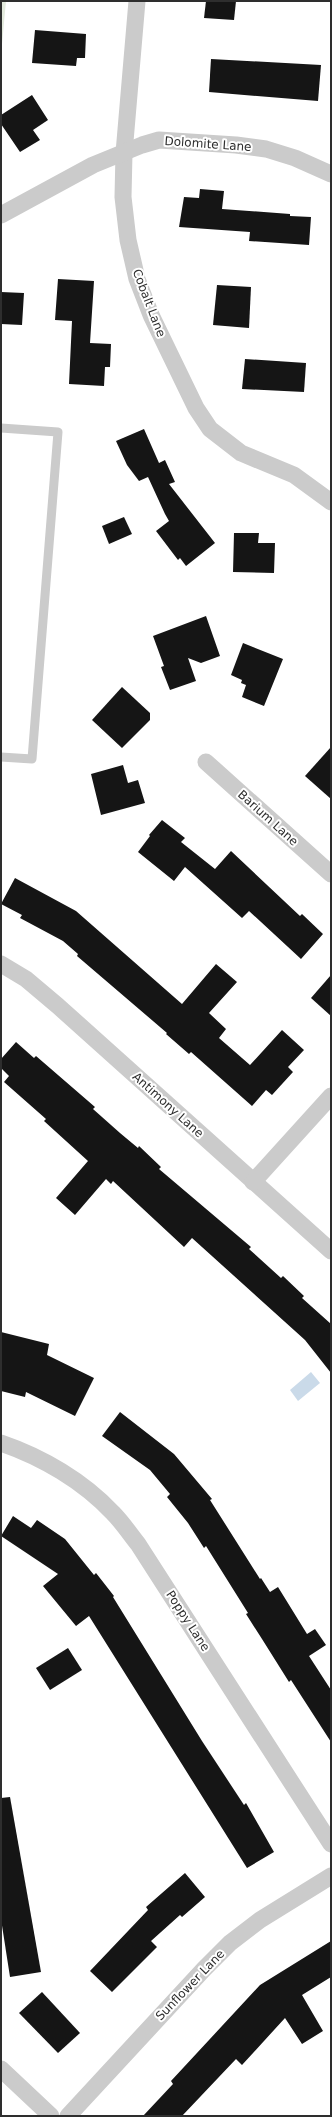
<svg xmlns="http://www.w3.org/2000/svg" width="332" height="2117" font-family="'DejaVu Sans',sans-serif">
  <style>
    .green { fill: #e3eadd }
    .water { fill: #cadae9 }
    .building { fill: #151515 }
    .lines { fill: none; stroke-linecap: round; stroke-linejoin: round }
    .lane { stroke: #cbcbcb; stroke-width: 9 }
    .street { stroke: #cbcbcb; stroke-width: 17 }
    .labels { text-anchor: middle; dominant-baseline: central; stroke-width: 4; stroke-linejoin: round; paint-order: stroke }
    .street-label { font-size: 12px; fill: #2e2e2e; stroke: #fff }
  </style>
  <rect width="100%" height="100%" fill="#fff"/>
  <!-- green -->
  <path class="green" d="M1,1H6L1,55Z"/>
  <!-- water -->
  <path class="water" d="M311,1372L320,1383L298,1401L290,1390Z"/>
  <!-- building -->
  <g class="building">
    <path d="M206,1H236L234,20L204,18Z"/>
    <path d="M35,30L86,34L85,58H77L76,66L32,63Z"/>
    <path d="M211,59L321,65L318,101L209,92Z"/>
    <path d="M32,95L48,120L33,130L40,140L20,152L1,124V115Z"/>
    <path d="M200,189L224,191L222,209L290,214V216L311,217L309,245L249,241L250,232L179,227L184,197L199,198Z"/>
    <path d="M58,279L94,281L90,343L111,344L110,367H105L104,386L69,384L72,321L55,320Z"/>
    <path d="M217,285L251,287L249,328L213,325Z"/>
    <path d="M1,292L24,293L22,325L1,324Z"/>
    <path d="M245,359L306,363L304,392L242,389Z"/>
    <path d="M144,429L159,463L165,460L175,482L169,484L215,543L186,566L180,558L178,560L156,531L169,521L165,514L148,477L139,481L127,465L116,441Z"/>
    <path d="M124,517L132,534L109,544L102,526Z"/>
    <path d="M234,533H259L258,543H275L274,573L233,572Z"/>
    <path d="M206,616L220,656L201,663L188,658L196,681L170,690L161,667L164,666L153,636Z"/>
    <path d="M243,643L283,659L264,706L242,697L246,685L241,683L242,680L231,675Z"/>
    <path d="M122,687L150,713V720L122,748L92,720Z"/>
    <path d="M331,747V799L305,776Z"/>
    <path d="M123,765L128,783L138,780L145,803L101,815L91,774Z"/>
    <path d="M162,820L185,838L181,842L215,869L231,851L300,916L302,914L323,934L301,959L249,911L242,918L185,867L174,881L138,852L150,836L149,835Z"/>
    <path d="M15,878L76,911L182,1004L216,964L237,982L209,1013L226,1029L219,1038L250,1065L282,1030L304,1050L288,1067L293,1072L272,1095L266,1090L252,1106L191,1052L189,1054L166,1034L167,1033L77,956L78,954L63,941L20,918L22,915L1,904Z"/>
    <path d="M331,975V1016L311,998Z"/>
    <path d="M16,1042L34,1058L36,1056L95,1107L93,1109L120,1133L138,1148L139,1146L161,1167L159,1169L251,1247L249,1249L281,1278L283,1276L304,1296L302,1298L331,1324V1373L305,1340L192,1238L184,1247L113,1181L111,1184L106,1179L75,1215L56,1198L88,1161L44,1121L46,1119L4,1082L9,1076L1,1068V1059Z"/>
    <path d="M1,1332L49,1344L47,1355L94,1378L75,1416L26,1392L25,1397L1,1391Z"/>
    <path d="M120,1412L174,1454L212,1499L210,1500L260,1579L261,1578L270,1592L278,1587L307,1634L315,1629L326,1645L309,1656L331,1690V1742L291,1680L289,1682L262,1639L246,1614L248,1613L206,1546L204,1548L188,1523L167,1497L170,1494L150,1470L102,1436Z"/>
    <path d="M13,1516L31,1528L37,1520L65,1539L94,1575L96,1573L114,1596L113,1597L202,1741L244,1805L246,1803L274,1852L247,1868L89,1616L76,1626L43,1586L58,1574L1,1536Z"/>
    <path d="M68,1648L82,1670L50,1690L36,1668Z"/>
    <path d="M10,1797L41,1972L10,1977L1,1919V1798Z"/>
    <path d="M185,1873L205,1897L182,1917L180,1915L151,1941L157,1947L112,1992L90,1971L148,1910L146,1907Z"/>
    <path d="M331,1941V1977L302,1995L323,2031L302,2044L285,2018L242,2065L236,2059L182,2116H143L173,2084L171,2081L260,1985Z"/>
    <path d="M42,1992L80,2033L58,2053L19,2013Z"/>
  </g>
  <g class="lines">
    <!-- lane -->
    <path class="lane" d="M1,428L58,432L32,759L1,757"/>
    <!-- street -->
    <g class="street">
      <path d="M137,1L124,153L123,197L128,240L137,279L151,315L196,408L210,429L241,453L294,475L331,502"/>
      <path d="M1,215L93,165L142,145L159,140L236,145L266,149L295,158L331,174"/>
      <path d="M206,762L331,874"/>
      <path d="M1,964L26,979L58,1006L331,1251"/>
      <path d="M253,1182L331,1096"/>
      <path d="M1,1443C42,1457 83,1481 113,1513C122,1522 130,1534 138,1544L331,1844"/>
      <path d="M1,2069L51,2116"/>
      <path d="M68,2116L204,1969L230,1943L260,1920L331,1876"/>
    </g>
  </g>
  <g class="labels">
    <!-- street labels -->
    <g class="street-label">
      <text transform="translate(208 144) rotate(4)">Dolomite Lane</text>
      <text transform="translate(149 303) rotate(69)">Cobalt Lane</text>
      <text transform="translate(268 818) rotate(42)">Barium Lane</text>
      <text transform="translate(168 1105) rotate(42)">Antimony Lane</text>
      <text transform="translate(188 1621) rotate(57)">Poppy Lane</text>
      <text transform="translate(190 1985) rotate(-46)">Sunflower Lane</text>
    </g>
  </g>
  <!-- border -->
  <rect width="332" height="2117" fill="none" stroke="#2e2e2e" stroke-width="4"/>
</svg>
